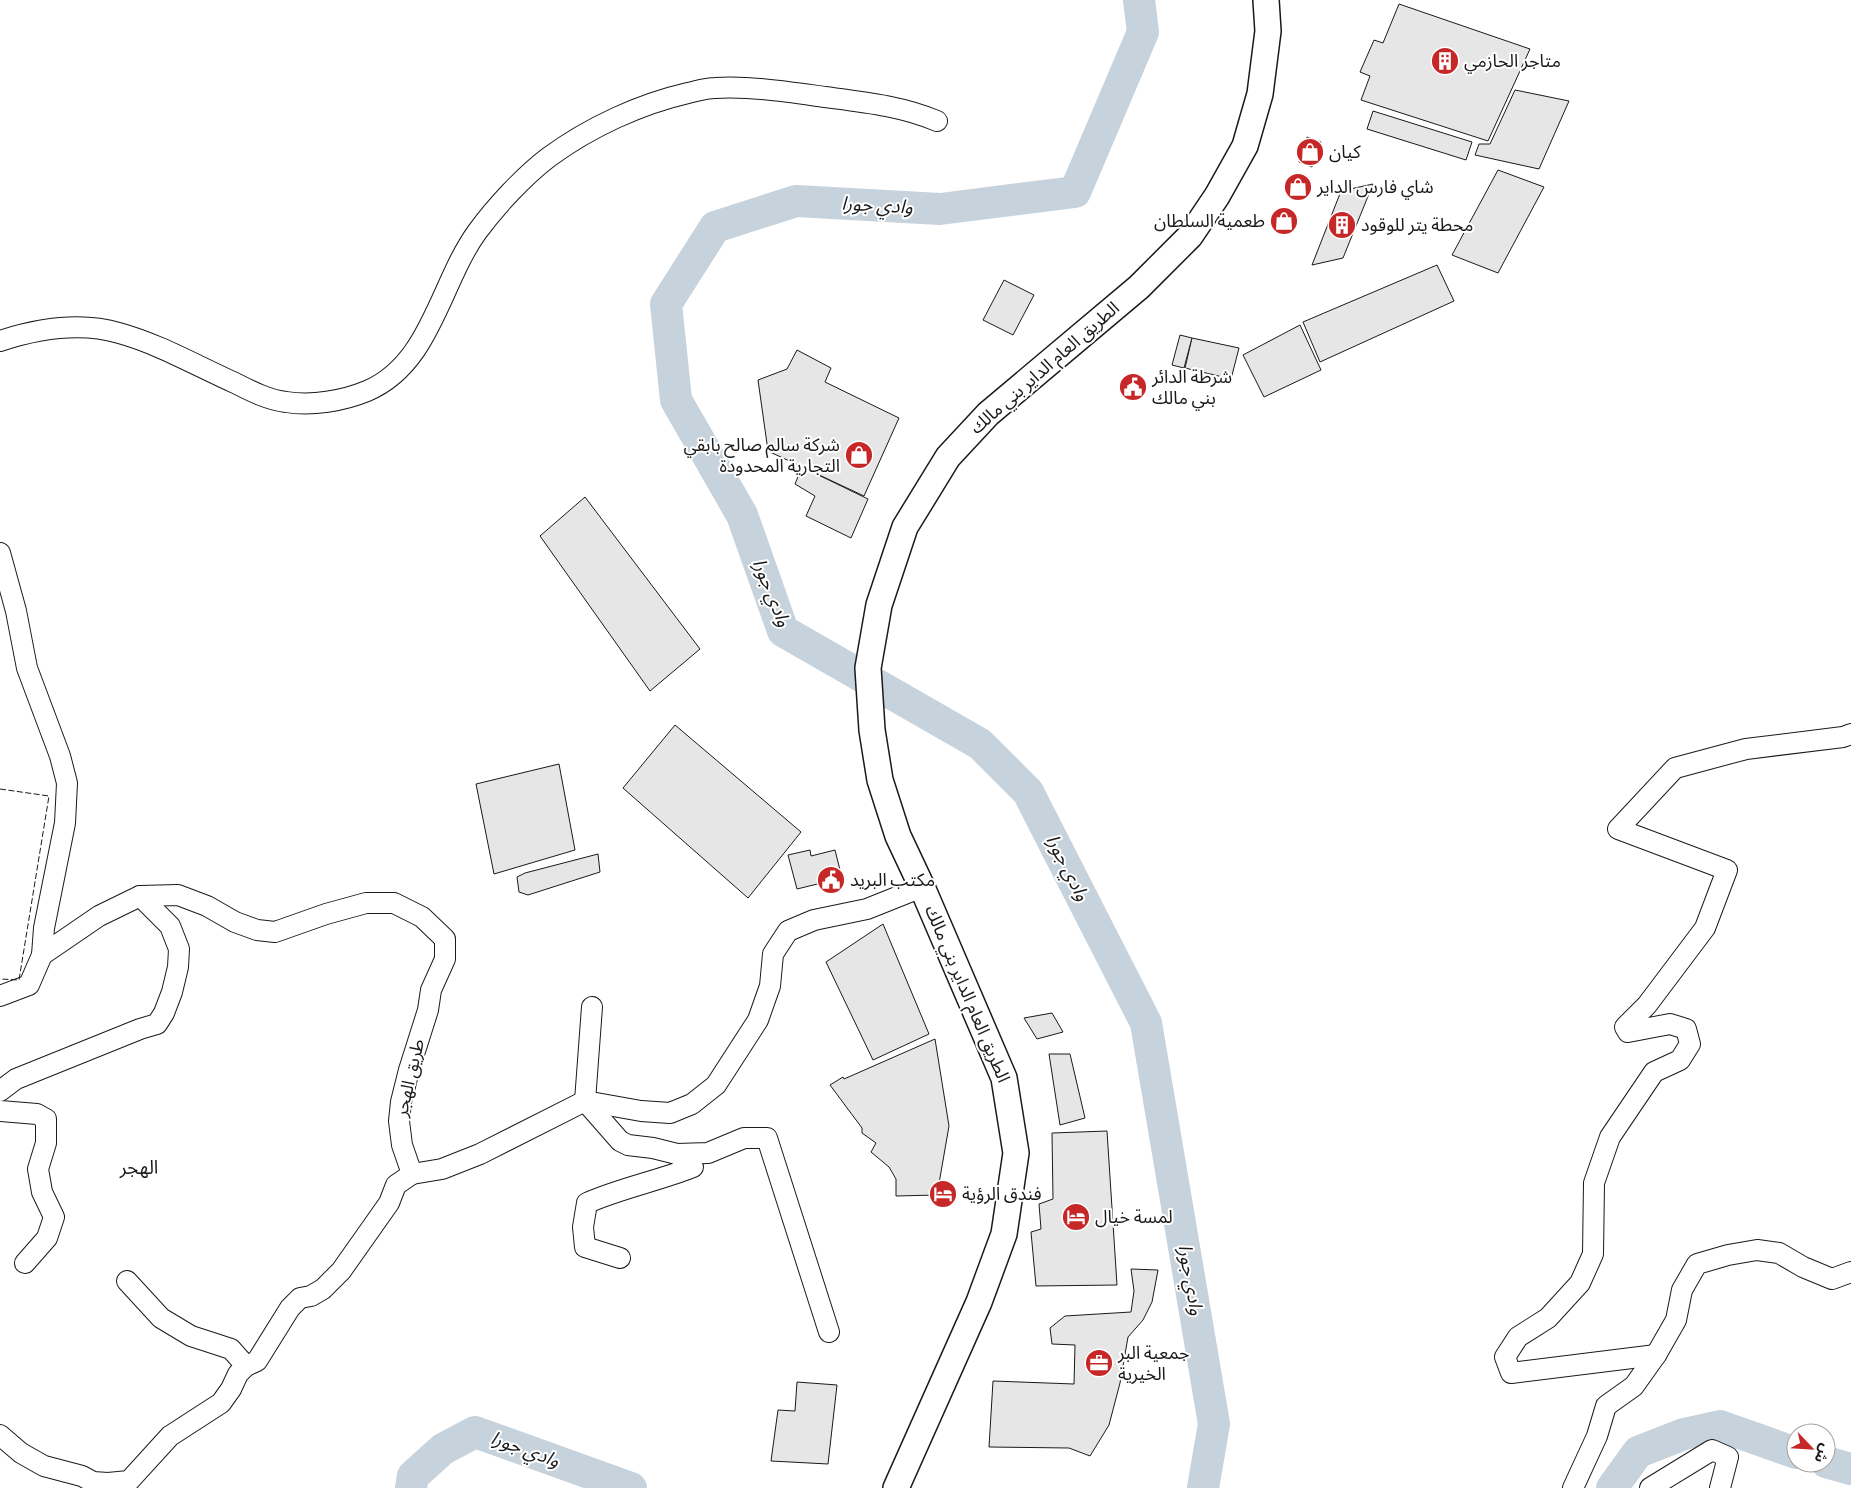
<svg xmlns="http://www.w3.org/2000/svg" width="1851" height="1488" font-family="'Source Sans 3','Noto Sans Arabic',sans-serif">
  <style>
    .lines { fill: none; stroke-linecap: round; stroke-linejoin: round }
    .river { stroke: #c6d2dc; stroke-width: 32 }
    .building { fill: #e6e6e6; stroke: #1a1a1a }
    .minor-casing { stroke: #1a1a1a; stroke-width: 22 }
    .major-casing { stroke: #1a1a1a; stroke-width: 28 }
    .minor { stroke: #fff; stroke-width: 20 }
    .major { stroke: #fff; stroke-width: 25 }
    .fence { stroke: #1a1a1a; stroke-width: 1; stroke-dasharray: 6 2.5; stroke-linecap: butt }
    .labels { text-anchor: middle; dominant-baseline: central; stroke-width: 4; stroke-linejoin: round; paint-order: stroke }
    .poi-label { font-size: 18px; fill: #1a1a1a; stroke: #fff; text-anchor: start }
    .street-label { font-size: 18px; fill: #1a1a1a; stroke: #fff }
    .water-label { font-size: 19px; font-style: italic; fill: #1a1a1a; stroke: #fff }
    .neighbourhood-label { font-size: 19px; fill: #1a1a1a; stroke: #fff }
  </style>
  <rect width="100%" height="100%" fill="#fff"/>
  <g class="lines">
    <!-- river -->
    <g class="river">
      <path d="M1139,0L1143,32L1075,192L940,209L796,201L715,227L666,304L676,400L742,515L783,631L980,744L1028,792L1146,1023L1214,1424L1203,1488"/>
      <path d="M1826,1462L1851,1469"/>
      <path d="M411,1488L413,1476L443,1449L475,1432L631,1488"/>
      <path d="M1612,1488L1638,1452L1684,1434L1720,1426L1796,1453"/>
    </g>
  </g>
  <!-- building -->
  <g class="building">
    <path d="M1399,4L1530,49L1488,141L1361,100L1370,76L1360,72L1374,40L1383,43Z"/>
    <path d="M1515,90L1569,101L1539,169L1475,155L1479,144H1490Z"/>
    <path d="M1373,111L1472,142L1466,160L1367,129Z"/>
    <path d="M1307,137L1321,142L1312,167L1299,162Z"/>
    <path d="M1498,170L1544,187L1498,273L1452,255Z"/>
    <path d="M1295,176L1307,180L1301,198L1289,194Z"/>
    <path d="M1373,184L1343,258L1312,265L1341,191Z"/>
    <path d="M1282,210L1294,215L1287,232L1274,228Z"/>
    <path d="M1437,265L1454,301L1320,362L1303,322Z"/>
    <path d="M1004,280L1034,295L1013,335L983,320Z"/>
    <path d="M1300,325L1321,370L1264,397L1243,355Z"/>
    <path d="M1180,335L1192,338L1184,368L1172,365Z"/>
    <path d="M1192,338L1239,348L1231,379L1185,368Z"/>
    <path d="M797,350L831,368L825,382L899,418L864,496L768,451L758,380L787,369Z"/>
    <path d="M802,467L868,499L851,538L806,516L815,496L795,484Z"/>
    <path d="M585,497L700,649L650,691L540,536Z"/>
    <path d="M675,725L801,832L748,898L623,788Z"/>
    <path d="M559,764L575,850L494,874L476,784Z"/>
    <path d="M810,850L811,856L835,850L842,878L797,889L788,855Z"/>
    <path d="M598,854L600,872L528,895L519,892L517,877L525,873Z"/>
    <path d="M883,924L929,1034L873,1060L826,962Z"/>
    <path d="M1052,1013L1063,1032L1037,1039L1024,1018Z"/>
    <path d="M935,1039L949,1126L937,1195L896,1196V1179L889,1167L871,1152L876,1143L862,1133V1128L830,1085L843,1077L844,1079Z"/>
    <path d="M1049,1054H1070L1085,1118L1060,1125Z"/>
    <path d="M1107,1131L1117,1285L1036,1286L1031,1232L1041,1229L1039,1204L1053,1199L1052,1133Z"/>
    <path d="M1131,1269L1158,1270L1152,1302L1143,1320L1128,1337L1120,1383L1109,1425L1090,1456L1069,1448L989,1447L993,1381L1074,1384L1075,1345L1052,1344L1050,1328L1065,1316L1131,1312L1134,1291Z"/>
    <path d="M797,1382L837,1385L828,1464L771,1461L778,1410L795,1411Z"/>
  </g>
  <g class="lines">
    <defs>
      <g id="minor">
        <path d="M0,341C37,329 81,322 119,333C159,344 197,366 235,383C251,391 268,400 286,402C312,406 343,401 367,391C431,364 440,283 477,232C496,206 524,176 549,157C590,127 640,104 688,93C697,91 706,88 715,88C752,86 789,92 825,97C863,102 902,106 937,121"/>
        <path d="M0,553L16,611L27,668L60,756L67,783L65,823L44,928L42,955"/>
        <path d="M0,996L29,985L42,955L99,916L140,896L178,895L207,906L235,922L257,930L275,932L326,914L366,903H394L422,917L445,939V959L431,990L428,1010L409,1070L401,1102L399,1121L402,1145L412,1174L442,1169L480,1154L585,1101L641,1111L670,1113L692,1104L716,1085L758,1020L770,986L773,954L788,931L814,920L867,909L922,887"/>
        <path d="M592,1007L585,1101L620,1141L628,1145L653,1148L677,1154L693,1167C658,1181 621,1188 587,1203L583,1227L585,1247L620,1258"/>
        <path d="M0,1091L16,1079L140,1029L157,1024L164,1013L172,992L178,967L179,949L170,926L140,896"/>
        <path d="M0,1111L37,1114L46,1119V1143L38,1169L42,1192L54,1217L47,1238L25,1263"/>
        <path d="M677,1154L708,1153L744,1138H767L829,1332"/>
        <path d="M127,1281L161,1318L191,1336L231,1349L246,1366"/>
        <path d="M1656,1355L1511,1373L1505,1357L1518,1337L1548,1318L1580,1283L1593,1254L1594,1183L1610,1137L1654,1072L1680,1060L1690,1044L1686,1029L1670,1024L1628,1032L1625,1027L1647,1005L1705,928L1727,870L1618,829L1675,768L1746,749L1843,737L1851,734"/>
        <path d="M0,1435L21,1453L44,1466L82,1476L93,1482L108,1483L129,1481L170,1436L221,1403L231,1389L238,1374L246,1366L257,1361L290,1308L300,1298L311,1296L323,1289L341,1271L389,1203L396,1185L412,1174"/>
        <path d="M1573,1488L1597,1436L1606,1406L1634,1386L1656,1355L1676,1320L1682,1290L1697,1264L1728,1255L1757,1250L1779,1253L1803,1267L1832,1279L1851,1272"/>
        <path d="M1650,1488L1712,1450L1728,1457L1720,1488"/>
      </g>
      <path id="major" d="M896,1488L979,1302L1004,1234L1016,1153L1004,1078L922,887L898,836L880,780L872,730L868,668L879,605L905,527L948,457L988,414L1139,287L1190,236L1217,196L1245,146L1260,94L1268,31L1266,0"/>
    </defs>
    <!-- minor casing -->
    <use href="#minor" class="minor-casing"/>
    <!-- major casing -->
    <use href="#major" class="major-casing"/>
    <!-- minor -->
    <use href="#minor" class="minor"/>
    <!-- major -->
    <use href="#major" class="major"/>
    <!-- fence -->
    <path class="fence" d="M0,789L49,796L19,980L0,979"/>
  </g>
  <!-- icons -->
  <defs>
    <symbol id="building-disc" viewBox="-11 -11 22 22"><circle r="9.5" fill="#c62828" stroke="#fff"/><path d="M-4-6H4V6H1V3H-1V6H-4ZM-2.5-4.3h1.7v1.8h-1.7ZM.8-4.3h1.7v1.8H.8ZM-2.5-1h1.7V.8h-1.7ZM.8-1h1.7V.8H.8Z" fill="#fff"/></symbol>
    <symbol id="shop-disc" viewBox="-11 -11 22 22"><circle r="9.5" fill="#c62828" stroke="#fff"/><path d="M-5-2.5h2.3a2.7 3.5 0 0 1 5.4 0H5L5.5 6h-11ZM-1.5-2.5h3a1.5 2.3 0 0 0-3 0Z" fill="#fff"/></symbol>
    <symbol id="civic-disc" viewBox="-11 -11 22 22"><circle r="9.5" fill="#c62828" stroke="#fff"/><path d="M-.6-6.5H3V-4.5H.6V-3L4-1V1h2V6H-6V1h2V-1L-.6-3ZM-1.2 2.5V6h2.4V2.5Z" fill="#fff"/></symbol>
    <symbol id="hotel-disc" viewBox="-11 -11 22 22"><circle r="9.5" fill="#c62828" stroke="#fff"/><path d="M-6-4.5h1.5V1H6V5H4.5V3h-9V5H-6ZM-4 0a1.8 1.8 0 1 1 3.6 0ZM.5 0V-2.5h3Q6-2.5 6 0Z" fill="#fff"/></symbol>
    <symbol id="office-disc" viewBox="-11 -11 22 22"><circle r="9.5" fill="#c62828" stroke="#fff"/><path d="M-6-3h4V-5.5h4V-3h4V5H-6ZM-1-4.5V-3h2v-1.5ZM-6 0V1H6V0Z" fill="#fff"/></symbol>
  </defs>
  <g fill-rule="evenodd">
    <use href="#building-disc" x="1429" y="45" width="32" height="32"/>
    <use href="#shop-disc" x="1294" y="136" width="32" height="32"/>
    <use href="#shop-disc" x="1282" y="171" width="32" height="32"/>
    <use href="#shop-disc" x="1268" y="205" width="32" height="32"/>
    <use href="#building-disc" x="1326" y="209" width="32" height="32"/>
    <use href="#civic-disc" x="1117" y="371" width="32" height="32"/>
    <use href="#shop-disc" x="843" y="439" width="32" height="32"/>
    <use href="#civic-disc" x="815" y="864" width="32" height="32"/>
    <use href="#hotel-disc" x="927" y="1178" width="32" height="32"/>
    <use href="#hotel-disc" x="1060" y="1201" width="32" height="32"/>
    <use href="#office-disc" x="1083" y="1347" width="32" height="32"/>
  </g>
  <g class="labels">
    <!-- poi labels -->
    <g class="poi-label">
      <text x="1464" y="61">متاجر الحازمي</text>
      <text x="1329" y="152">كيان</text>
      <text x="1317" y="187">شاي فارس الداير</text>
      <text x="1265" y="221" text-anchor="end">طعمية السلطان</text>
      <text x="1361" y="225">محطة يتر للوقود</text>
      <text x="1152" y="377">شرطة الدائر<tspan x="1152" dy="21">بني مالك</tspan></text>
      <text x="840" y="445" text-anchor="end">شركة سالم صالح بابقي<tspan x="840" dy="21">التجارية المحدودة</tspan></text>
      <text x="850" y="880">مكتب البريد</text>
      <text x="962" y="1194">فندق الرؤية</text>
      <text x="1095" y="1217">لمسة خيال</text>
      <text x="1118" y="1353">جمعية البر<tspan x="1118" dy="21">الخيرية</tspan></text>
    </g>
    <!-- street labels -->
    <g class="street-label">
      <text transform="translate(1045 368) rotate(-41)">الطريق العام الداير بني مالك</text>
      <text transform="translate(967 994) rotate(67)">الطريق العام الداير بني مالك</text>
      <text transform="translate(410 1078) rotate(-77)">طريق الهجر</text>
    </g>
    <!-- water labels -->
    <g class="water-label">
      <text transform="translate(877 206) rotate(3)">وادي جورا</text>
      <text transform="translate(771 593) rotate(68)">وادي جورا</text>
      <text transform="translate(1067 868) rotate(63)">وادي جورا</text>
      <text transform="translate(1190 1280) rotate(80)">وادي جورا</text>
      <text transform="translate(525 1450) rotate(20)">وادي جورا</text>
    </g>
    <!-- neighbourhood labels -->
    <g class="neighbourhood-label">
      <text x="139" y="1168">الهجر</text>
    </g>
  </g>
  <!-- north arrow -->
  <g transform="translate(1811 1448) rotate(115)"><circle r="24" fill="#ffffff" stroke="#a3a3a3"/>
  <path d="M0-4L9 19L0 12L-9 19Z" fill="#c62828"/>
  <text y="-8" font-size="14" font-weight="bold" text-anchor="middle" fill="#1a1a1a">ش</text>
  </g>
</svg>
